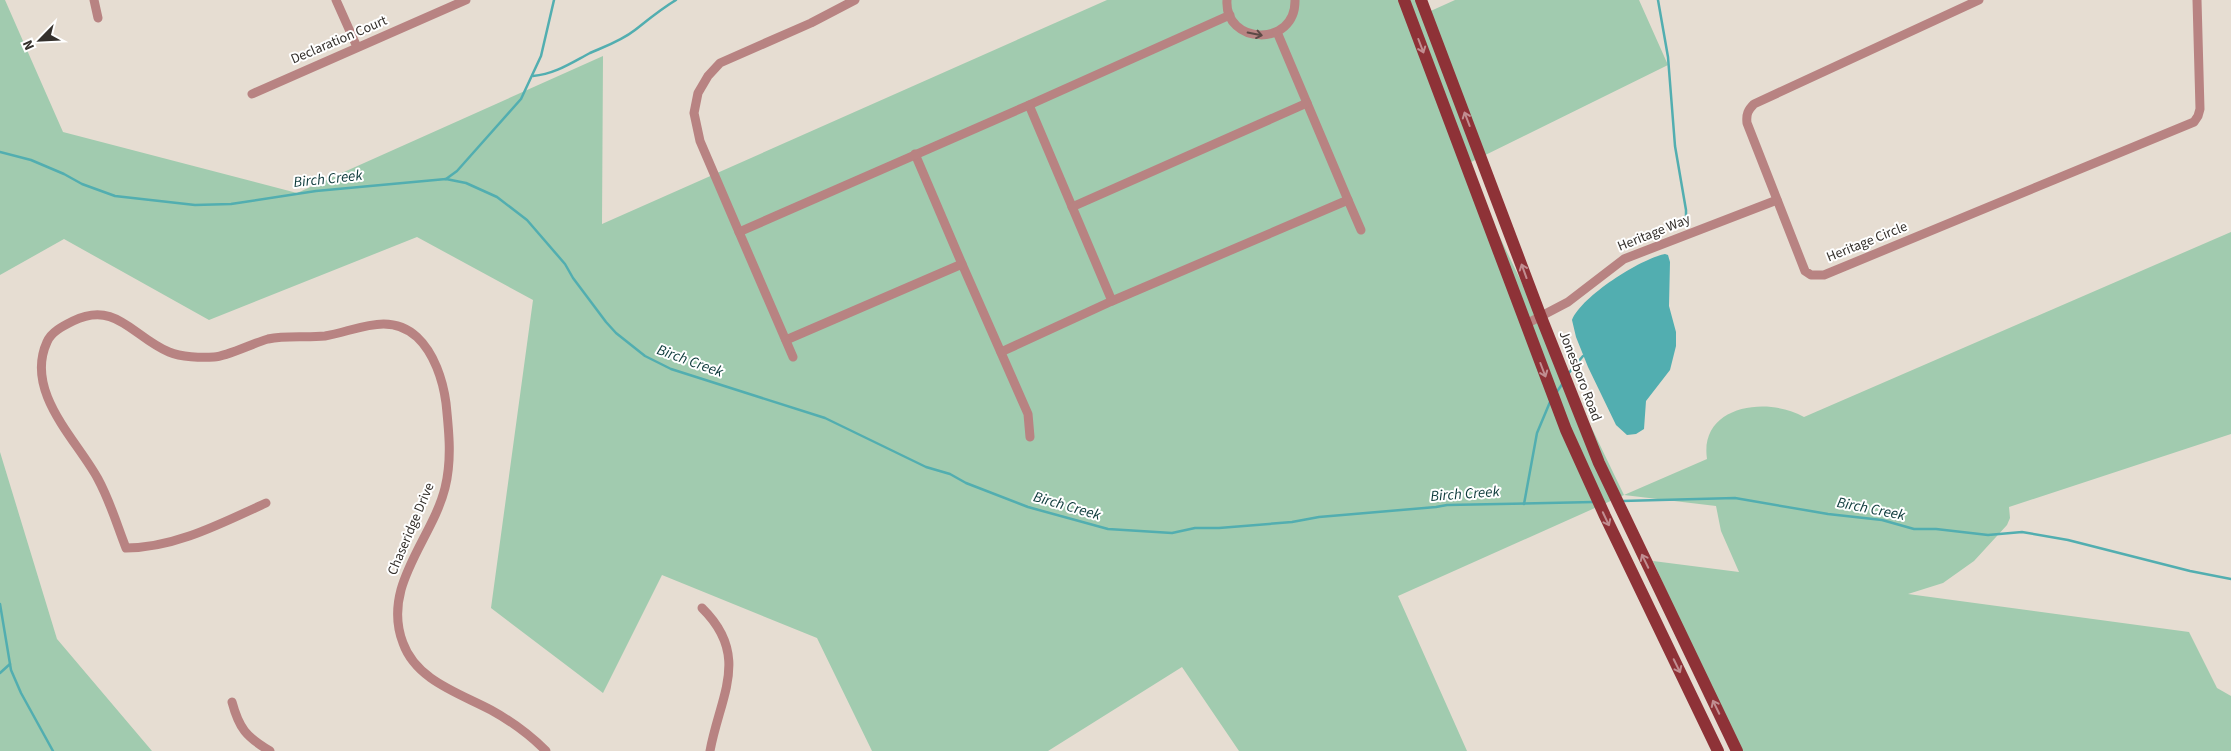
<svg xmlns="http://www.w3.org/2000/svg" width="2231" height="751" font-family="'Source Sans 3',sans-serif">
  <style>
    .green { fill: #a1cbaf }
    .water { fill: #52aeb0 }
    .lines { fill: none; stroke-linecap: round; stroke-linejoin: round }
    .stream { stroke: #52aeb0; stroke-width: 2.5 }
    .street { stroke: #b88382; stroke-width: 9 }
    .primary { stroke: #8e3237; stroke-width: 12 }
    .oneway { stroke: #5c4946 }
    .oneway2 { stroke: #c18e91 }
    .labels { text-anchor: middle; dominant-baseline: central; stroke-width: 4; stroke-linejoin: round; paint-order: stroke }
    .street-label { font-size: 14px; fill: #34302c; stroke: #fff }
    .water-label { font-size: 15px; font-style: italic; fill: #0c393a; stroke: #fff }
  </style>
  <rect width="100%" height="100%" fill="#e6ddd2"/>
  <!-- green -->
  <g class="green">
    <path d="M0,0H5L63,132L297,193L603,56L602,224L1107,0H1418L1424,14L1455,0H1639L1668,65L1465,165L1624,495L1707,459C1699,405 1768,396 1804,417L2231,232V434L2009,507L2010,518L2007,525L1974,561L1943,583L1908,594L2189,632L2217,688L2231,696V751H1738L1653,561L1739,572L1721,531L1716,506L1624,495L1398,596L1467,751H1239L1182,667L1048,751H872L817,638L662,575L603,693L491,608L533,300L417,237L209,320L64,239L0,275Z"/>
    <path d="M0,452L57,639L152,751H0Z"/>
  </g>
  <!-- water -->
  <path class="water" d="M1665,254L1668,255L1670,262L1669,306L1676,332V346L1670,370L1646,401L1644,429L1636,434L1627,435L1616,425L1588,367L1576,337L1572,320C1582,296 1640,259 1665,254Z"/>
  <g class="lines">
    <!-- stream -->
    <g class="stream">
      <path d="M1658,0L1668,57L1675,146L1686,210V222"/>
      <path d="M533,76C555,74 571,63 590,53C606,46 621,41 635,30C649,19 661,9 676,0"/>
      <path d="M0,152L31,160L64,174L82,184L115,196L195,205L231,204L316,191L446,179L466,183L497,197L527,220L565,264L573,278L606,322L616,333L645,356L671,369L825,418L926,467L950,474L966,483L1028,507L1108,529L1172,533L1195,528H1219L1292,522L1319,517L1436,507L1447,505L1594,502"/>
      <path d="M446,179L457,171L521,99L541,56L554,0"/>
      <path d="M1568,374L1583,356"/>
      <path d="M1556,393L1563,383"/>
      <path d="M1622,501L1735,498L1828,514L1882,520L1914,529H1936L1988,535L2022,532L2068,540L2190,571L2231,579"/>
      <path d="M1524,504L1537,433L1550,402"/>
      <path d="M0,604L11,670L21,693L53,751"/>
      <path d="M0,673L10,664"/>
    </g>
    <!-- street -->
    <g class="street">
      <path d="M94,0L98,18"/>
      <path d="M336,0L357,47"/>
      <path d="M1227,0C1224,45 1296,48 1295,0"/>
      <path d="M1979,0L1754,104C1748,110 1746,114 1747,123L1805,271L1811,275H1824L2194,122L2198,116L2200,109L2197,0"/>
      <path d="M1230,15L1029,105L1112,301L1348,200L1277,32"/>
      <path d="M252,94L466,0"/>
      <path d="M1348,200L1361,230"/>
      <path d="M1072,207L1307,103"/>
      <path d="M739,232L700,141L694,113L698,93L708,76L720,63L811,23L855,0"/>
      <path d="M962,264L1028,414L1030,437"/>
      <path d="M1526,324L1568,302L1624,259L1777,200"/>
      <path d="M786,340L962,264L915,154"/>
      <path d="M1001,352L1112,301"/>
      <path d="M793,357L739,232L1029,105"/>
      <path d="M266,503C222,523 175,548 126,548C117,525 110,501 98,479C77,440 24,392 47,342C51,332 63,326 73,321C116,300 133,337 169,352C181,357 201,358 214,357C228,356 253,343 268,339C287,335 306,338 325,336C356,331 389,311 417,337C434,353 443,380 446,403C449,432 452,460 445,488C432,540 381,586 403,643C416,680 459,693 491,710C511,721 530,735 546,751"/>
      <path d="M702,608C751,656 720,696 710,751"/>
      <path d="M232,702C239,728 246,737 270,751"/>
    </g>
    <!-- primary -->
    <g class="primary">
      <path d="M1404,0L1566,430L1605,516L1718,751"/>
      <path d="M1421,0L1541,317L1599,463L1737,751"/>
    </g>
  </g>
  <!-- one-way arrows -->
  <defs><path id="oneway-shaft" d="M-6 0H5M1.5-3L5.5 0L1.5 3" fill="none" stroke-width="1.6" stroke-linecap="round" stroke-linejoin="round" transform="scale(1.25)"/></defs>
  <use class="oneway" href="#oneway-shaft" transform="translate(1255 34) rotate(11)"/>
  <g class="oneway2">
    <use href="#oneway-shaft" transform="translate(1421 46) rotate(69)"/>
    <use href="#oneway-shaft" transform="translate(1467 119) rotate(-111)"/>
    <use href="#oneway-shaft" transform="translate(1524 271) rotate(-110)"/>
    <use href="#oneway-shaft" transform="translate(1543 370) rotate(69)"/>
    <use href="#oneway-shaft" transform="translate(1606 519) rotate(65)"/>
    <use href="#oneway-shaft" transform="translate(1645 561) rotate(-116)"/>
    <use href="#oneway-shaft" transform="translate(1677 666) rotate(64)"/>
    <use href="#oneway-shaft" transform="translate(1716 707) rotate(-116)"/>
  </g>
  <g class="labels">
    <!-- street labels -->
    <g class="street-label">
      <text transform="translate(339 40) rotate(-23)">Declaration Court</text>
      <text transform="translate(1654 233) rotate(-22)">Heritage Way</text>
      <text transform="translate(1867 242) rotate(-22)">Heritage Circle</text>
      <text transform="translate(1580 376) rotate(69)">Jonesboro Road</text>
      <text transform="translate(411 529) rotate(-67)">Chaseridge Drive</text>
    </g>
    <!-- water labels -->
    <g class="water-label">
      <text transform="translate(328 179) rotate(-6)">Birch Creek</text>
      <text transform="translate(690 361) rotate(20)">Birch Creek</text>
      <text transform="translate(1465 494) rotate(-4)">Birch Creek</text>
      <text transform="translate(1067 506) rotate(16)">Birch Creek</text>
      <text transform="translate(1871 509) rotate(11)">Birch Creek</text>
    </g>
  </g>
  <!-- north arrow -->
  <g transform="translate(40 40) rotate(246)" stroke="#ffffff" stroke-width="4" paint-order="stroke">
  <path d="M0-4L9 19L0 12L-9 19Z" fill="#34302c"/>
  <text y="-8" font-size="14" font-weight="bold" text-anchor="middle" fill="#34302c">N</text>
  </g>
</svg>
